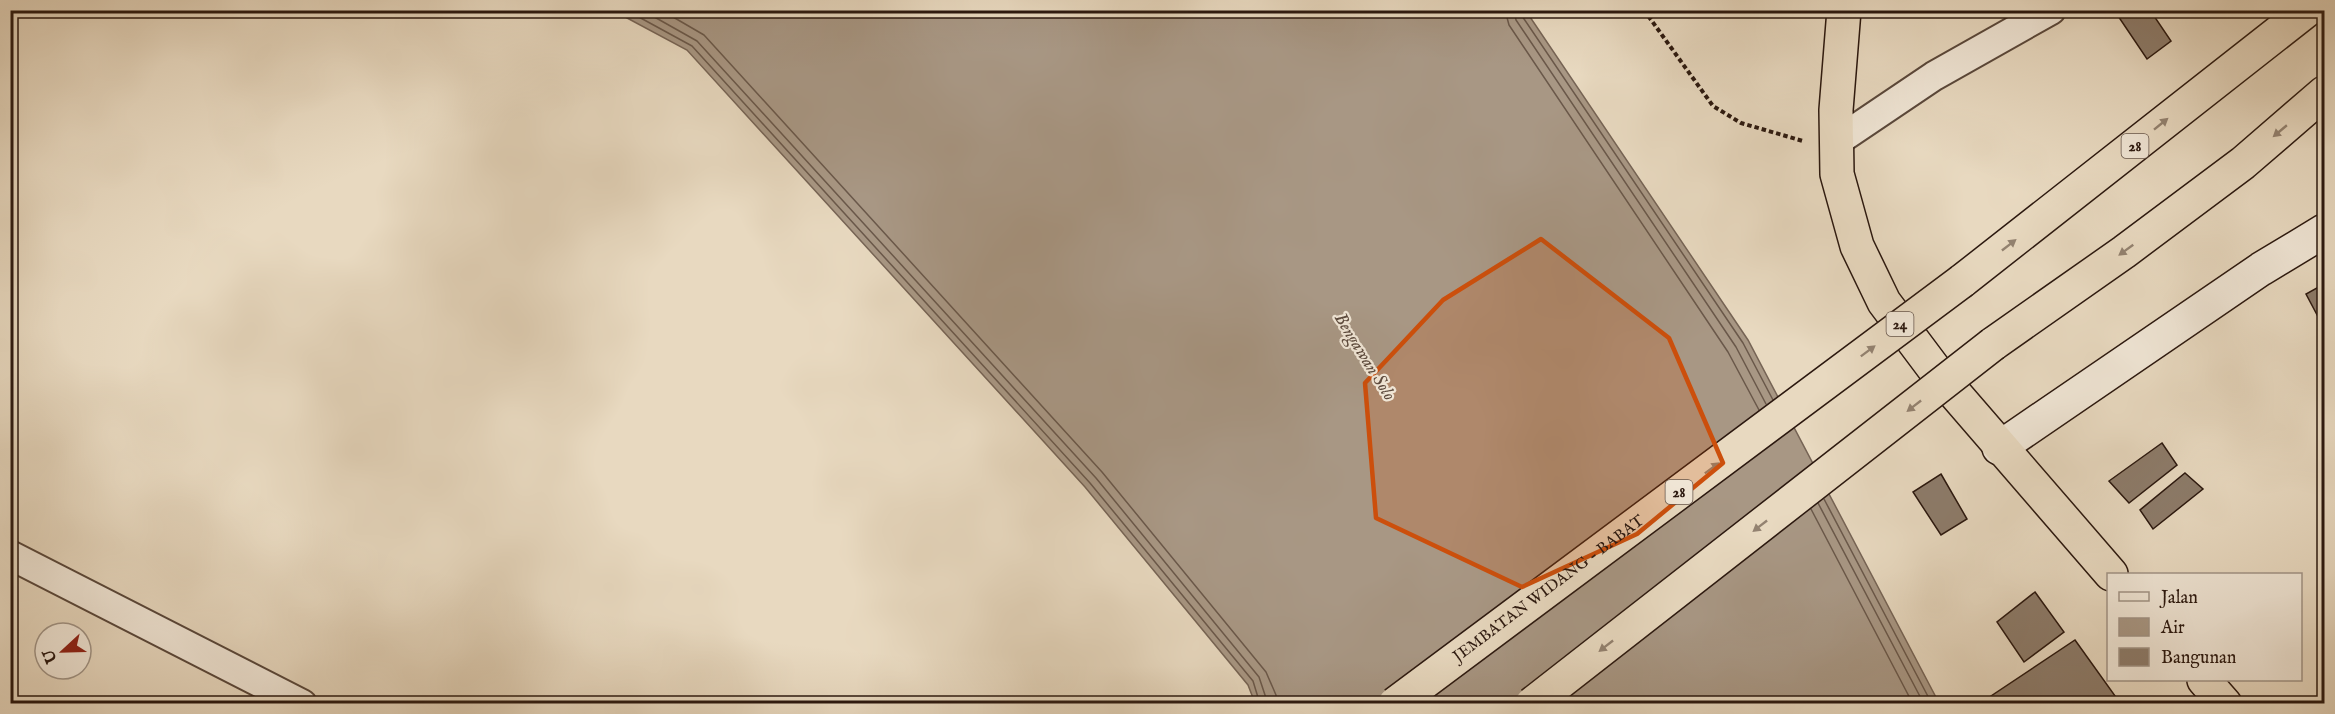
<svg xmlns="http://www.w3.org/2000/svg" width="2335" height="714" font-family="'IM FELL English',serif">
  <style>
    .water { fill: #a89784; stroke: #766455; stroke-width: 1.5 }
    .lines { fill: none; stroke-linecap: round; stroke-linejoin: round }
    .shore { stroke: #6a584a; stroke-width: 1.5 }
    .building { fill: #8d7c6b; stroke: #2b180f; stroke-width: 1.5 }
    .street-casing { stroke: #5a483b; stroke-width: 32 }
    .secondary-casing { stroke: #2b180f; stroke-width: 36 }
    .highway-casing { stroke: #2b180f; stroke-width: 36 }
    .path { stroke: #2b180f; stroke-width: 4; stroke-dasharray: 4.5 3; stroke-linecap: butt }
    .street { stroke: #f0e6d6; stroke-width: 28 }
    .secondary { stroke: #f0e6d6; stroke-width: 33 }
    .highway { stroke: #e8d9c0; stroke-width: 33 }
    .highway-bridge-casing { stroke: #2b180f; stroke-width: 36; stroke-linecap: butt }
    .highway-bridge { stroke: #e8d9c0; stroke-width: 33 }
    .oneway { fill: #938270 }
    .marked { fill: #cc4f0c; fill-opacity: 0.2; stroke: #cc4f0c; stroke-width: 4.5; stroke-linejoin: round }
    .labels { text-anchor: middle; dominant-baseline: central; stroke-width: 4.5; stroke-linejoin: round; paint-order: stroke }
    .shield { fill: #f0e6d6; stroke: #66564b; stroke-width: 1.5 }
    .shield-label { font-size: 15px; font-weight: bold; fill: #2b180f }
    .street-label { font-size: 16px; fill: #2b180f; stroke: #f0e6d6 }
    .water-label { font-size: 18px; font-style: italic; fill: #5d4b3e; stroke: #f0e6d6 }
  </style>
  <rect width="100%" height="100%" fill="#e8d9c0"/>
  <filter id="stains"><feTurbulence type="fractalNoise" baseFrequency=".00333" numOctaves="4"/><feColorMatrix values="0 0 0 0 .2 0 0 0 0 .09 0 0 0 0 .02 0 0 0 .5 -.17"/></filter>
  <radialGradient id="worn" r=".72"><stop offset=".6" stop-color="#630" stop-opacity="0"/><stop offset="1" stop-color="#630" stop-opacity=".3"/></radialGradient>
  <!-- water -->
  <path class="water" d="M614,11H1526L1748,340L1939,703H1255L1248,685L1085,487L687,50Z"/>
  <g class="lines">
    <!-- shore -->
    <g class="shore">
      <path d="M626,10L692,46L1090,483L1253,681L1260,704"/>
      <path d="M642,10L697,41L1096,478L1259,677L1268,704"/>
      <path d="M661,10L704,35L1102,472L1266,672L1276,695L1277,704"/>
      <path d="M1505,10L1509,25L1728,352L1759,410"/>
      <path d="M1514,10L1516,20L1736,347L1766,404"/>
      <path d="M1521,10L1522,16L1743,343L1773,400"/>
      <path d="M1824,499L1932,704"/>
      <path d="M1818,503L1924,704"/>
      <path d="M1811,509L1913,704"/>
    </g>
  </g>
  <!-- building -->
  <g class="building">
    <path d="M2114,10H2150L2171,41L2147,59Z"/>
    <path d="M2324,284V328L2306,294Z"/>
    <path d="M2162,443L2177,465L2129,503L2109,481Z"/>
    <path d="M2185,473L2203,489L2153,529L2140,510Z"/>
    <path d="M1941,474L1967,519L1941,535L1913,492Z"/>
    <path d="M2035,592L2064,632L2024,662L1997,622Z"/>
    <path d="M2075,640L2118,700L2113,704L1982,702Z"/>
  </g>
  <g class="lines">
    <defs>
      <g id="street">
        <path d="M1836,142L1934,76L2051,10"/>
        <path d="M10,555L302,704"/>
      </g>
      <path id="secondary" d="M1999,448L2261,269L2324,231"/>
      <g id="highway">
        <path d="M1844,10L1836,110L1837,174L1857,246L1884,302L1938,374L2111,574"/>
        <path d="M1962,281L2307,10"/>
        <path d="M1993,344L2124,252L2243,163L2324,93"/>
        <path d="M2204,680L2225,704"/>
      </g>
    </defs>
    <!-- street casing -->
    <use href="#street" class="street-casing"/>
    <!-- secondary casing -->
    <use href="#secondary" class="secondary-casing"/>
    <!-- highway casing -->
    <use href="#highway" class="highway-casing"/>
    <!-- path -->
    <path class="path" d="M1644,10L1713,106L1741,123L1803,141"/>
    <!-- street -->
    <use href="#street" class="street"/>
    <!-- secondary -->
    <use href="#secondary" class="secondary"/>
    <!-- highway -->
    <use href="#highway" class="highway"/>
    <defs>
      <g id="highway-bridge">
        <path id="s1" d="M1395,704L1962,281"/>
        <path d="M1532,704L1993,344"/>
      </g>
    </defs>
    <!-- highway-bridge casing -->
    <use href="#highway-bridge" class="highway-bridge-casing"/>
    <!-- highway-bridge -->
    <use href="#highway-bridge" class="highway-bridge"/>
  </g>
  <!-- one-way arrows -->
  <defs><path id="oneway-solid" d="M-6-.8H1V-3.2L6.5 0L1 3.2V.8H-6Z" transform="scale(1.5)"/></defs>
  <g class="oneway">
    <use href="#oneway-solid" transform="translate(2161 124) rotate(-39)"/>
    <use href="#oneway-solid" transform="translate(2280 131) rotate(140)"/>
    <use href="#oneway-solid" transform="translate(2009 245) rotate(-38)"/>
    <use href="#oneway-solid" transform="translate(2126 250) rotate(144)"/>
    <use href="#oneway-solid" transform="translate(1868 351) rotate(-37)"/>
    <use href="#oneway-solid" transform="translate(1914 406) rotate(142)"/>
    <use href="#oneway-solid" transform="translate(1712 468) rotate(-37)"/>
    <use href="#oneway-solid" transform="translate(1760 526) rotate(142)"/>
    <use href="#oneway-solid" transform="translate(1606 646) rotate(142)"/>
  </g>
  <!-- marked area -->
  <path class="marked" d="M1541,239L1669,338L1723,463L1637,534L1522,587L1376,518L1365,383L1443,300Z"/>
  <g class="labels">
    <!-- shield labels -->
    <g class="shield">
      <rect x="2121.5" y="134" width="27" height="24" rx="4.5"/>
      <rect x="1886.5" y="312" width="27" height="24" rx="4.5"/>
      <rect x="1665.5" y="480" width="27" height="24" rx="4.5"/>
    </g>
    <g class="shield-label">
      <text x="2135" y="146">28</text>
      <text x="1900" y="324">24</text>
      <text x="1679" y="492">28</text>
    </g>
    <!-- street labels -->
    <g class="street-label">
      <text stroke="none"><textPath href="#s1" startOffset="192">JEMBATAN WIDANG - BABAT</textPath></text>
    </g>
    <!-- water labels -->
    <g class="water-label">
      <text transform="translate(1364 357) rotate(58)">Bengawan Solo</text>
    </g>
  </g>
  <!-- margin -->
  <rect width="2335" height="714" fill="none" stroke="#e8d9c0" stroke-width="36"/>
  <rect x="12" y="12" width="2311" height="690" fill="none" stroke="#2b180f" stroke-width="3"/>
  <rect x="18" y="18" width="2299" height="678" fill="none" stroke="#2b180f" stroke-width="1.5"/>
  <!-- legend -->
  <rect x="2107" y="573" width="195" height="108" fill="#f0e6d6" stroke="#a19486" stroke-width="1.5"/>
  <rect x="2119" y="592" width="30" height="9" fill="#f0e6d6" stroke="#a19486" stroke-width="1.5"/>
  <text x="2161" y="603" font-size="18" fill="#2b180f">Jalan</text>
  <rect x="2119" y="618" width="30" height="18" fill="#a89784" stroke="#a19486" stroke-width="1.5"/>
  <text x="2161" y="633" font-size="18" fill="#2b180f">Air</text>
  <rect x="2119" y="648" width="30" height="18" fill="#8d7c6b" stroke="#a19486" stroke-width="1.5"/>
  <text x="2161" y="663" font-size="18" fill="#2b180f">Bangunan</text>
  <!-- north arrow -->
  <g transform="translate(63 651) rotate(248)"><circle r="28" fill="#f0e6d6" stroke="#a19486" stroke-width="1.5"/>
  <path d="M0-4.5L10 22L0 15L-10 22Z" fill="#8f2418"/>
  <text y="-9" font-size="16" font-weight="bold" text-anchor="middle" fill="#2b180f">U</text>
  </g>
  <rect width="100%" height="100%" filter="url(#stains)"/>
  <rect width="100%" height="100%" fill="url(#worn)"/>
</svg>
